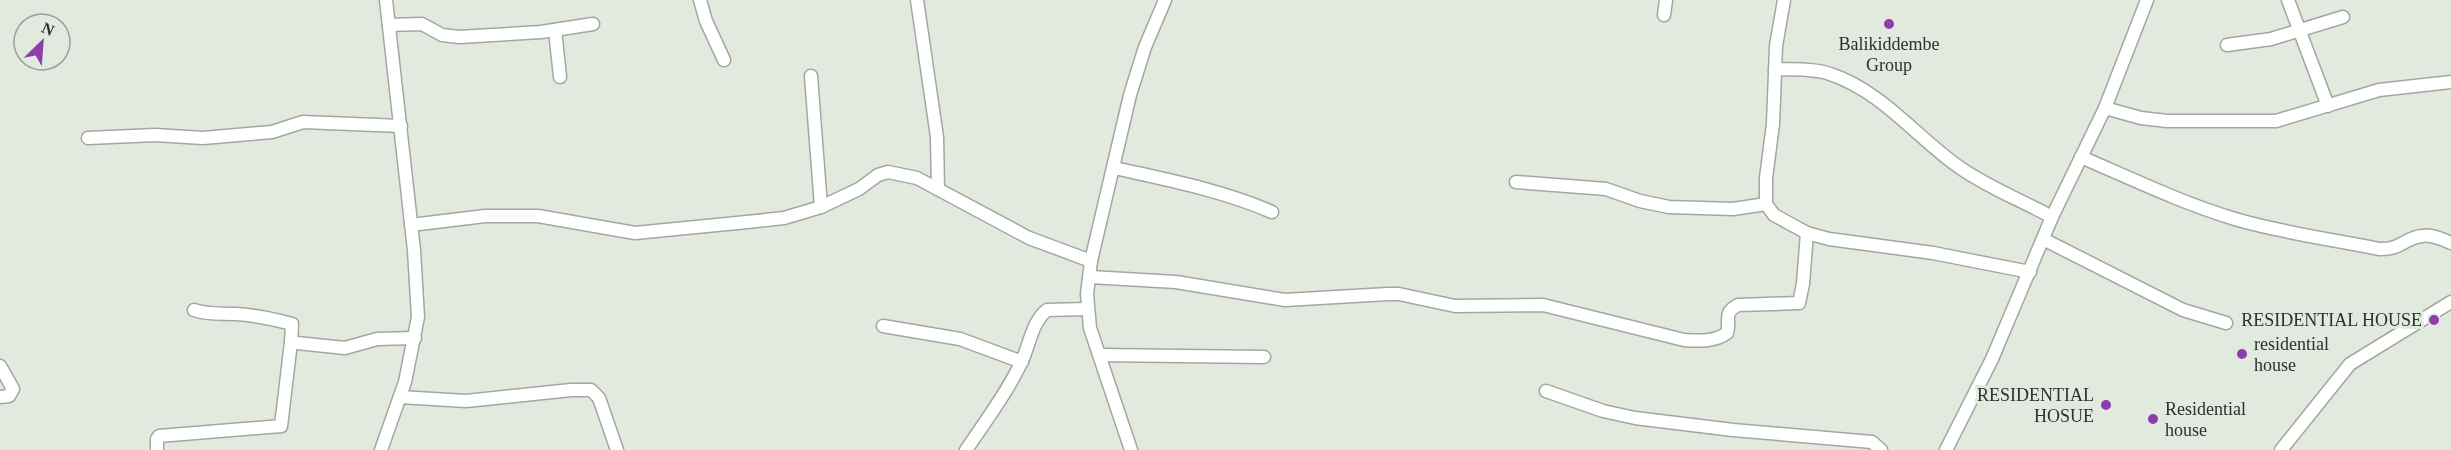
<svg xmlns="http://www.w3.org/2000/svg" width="2451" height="450" font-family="'Times New Roman',serif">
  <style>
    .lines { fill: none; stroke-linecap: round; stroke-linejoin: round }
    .minor-casing { stroke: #a2a89f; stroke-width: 15 }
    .minor { stroke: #fff; stroke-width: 12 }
    .poi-dot { fill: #8f3dac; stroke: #e2e9df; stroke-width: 2 }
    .labels { text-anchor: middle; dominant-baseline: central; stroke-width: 6; stroke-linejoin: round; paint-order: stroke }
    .poi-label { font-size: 18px; fill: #2d302c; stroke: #e2e9df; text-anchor: end }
  </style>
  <rect width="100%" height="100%" fill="#e2e9df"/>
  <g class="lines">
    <defs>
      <g id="minor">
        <path d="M700,0L706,21L724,60"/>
        <path d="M917,0L937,137L938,189"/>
        <path d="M1784,0L1776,46L1773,124L1766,178V204L1774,215L1807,233L1829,239L1933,253L2030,272"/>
        <path d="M2288,0L2328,106"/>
        <path d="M1664,15L1666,0"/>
        <path d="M389,25L422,24L442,35L459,37L541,32L593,24"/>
        <path d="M555,30L560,77"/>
        <path d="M2227,45L2271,39L2343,17"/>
        <path d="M1775,69C1793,70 1813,68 1830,74C1882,91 1916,137 1959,167C1987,187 2021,200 2052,217"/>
        <path d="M811,76L821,207"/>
        <path d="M2105,108L2141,118L2167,121H2276L2379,90L2451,82"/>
        <path d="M88,138L155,135L203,138L272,132L303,122L401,126"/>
        <path d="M2081,157C2132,179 2182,203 2235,219C2282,233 2331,239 2379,249C2401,250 2406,237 2422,236C2431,234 2442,239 2451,243"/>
        <path d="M1114,168C1168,180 1221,190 1272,212"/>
        <path d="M1516,182L1606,189L1640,201L1669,207L1733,209L1766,204"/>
        <path d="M411,225L485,216H538L635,233L747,222L784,218L821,207L859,189L878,175L888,172L917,178L1029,238L1091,261"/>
        <path d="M2043,239L2183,310L2226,323"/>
        <path d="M1090,277L1176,282L1285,300L1388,294H1399L1455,306L1543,305L1684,340C1698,341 1715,342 1727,333C1731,319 1722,314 1738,305L1799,303L1803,284L1807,233"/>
        <path d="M194,310C208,315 222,313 236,314C255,315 273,319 292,324L291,342L297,343L345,348L377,339L415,338"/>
        <path d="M883,326L960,339L1022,362"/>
        <path d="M1100,355L1264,357"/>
        <path d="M0,366L13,389L9,396L0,397"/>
        <path d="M1546,391L1603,411L1635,418L1733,430L1872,442L1881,450"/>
        <path d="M400,397L466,401L571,390H591L599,398L617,450"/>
        <path d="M157,450V439L159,436L281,426L291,342"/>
        <path d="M381,450L405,382L418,317L414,250L386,0"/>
        <path d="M966,450C985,422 1006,394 1021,363C1030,345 1031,323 1047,310L1087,309"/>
        <path d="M1131,450L1090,328L1087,294L1091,261L1130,95L1145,47L1165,0"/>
        <path d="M1946,450L1992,359L2052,217L2105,108L2147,0"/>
        <path d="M2281,450L2350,364L2451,302"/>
      </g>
    </defs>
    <!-- minor casing -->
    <use href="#minor" class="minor-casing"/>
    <!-- minor -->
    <use href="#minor" class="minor"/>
  </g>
  <!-- markers -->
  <g class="poi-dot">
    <circle cx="1889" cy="24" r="6"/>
    <circle cx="2434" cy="320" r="6"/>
    <circle cx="2242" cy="354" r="6"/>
    <circle cx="2106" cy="405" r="6"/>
    <circle cx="2153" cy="419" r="6"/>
  </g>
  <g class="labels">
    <!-- poi labels -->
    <g class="poi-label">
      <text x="1889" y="44" text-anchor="middle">Balikiddembe<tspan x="1889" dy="21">Group</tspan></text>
      <text x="2422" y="320">RESIDENTIAL HOUSE</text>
      <text x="2254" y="344" text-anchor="start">residential<tspan x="2254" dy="21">house</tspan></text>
      <text x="2094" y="395">RESIDENTIAL<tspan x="2094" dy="21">HOSUE</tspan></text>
      <text x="2165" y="409" text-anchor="start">Residential<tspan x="2165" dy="21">house</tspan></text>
    </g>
  </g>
  <!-- north arrow -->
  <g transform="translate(42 42) rotate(25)"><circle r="28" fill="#e2e9df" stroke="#9a9f97" stroke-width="1.5"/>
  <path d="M0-4.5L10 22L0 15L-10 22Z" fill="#8f3dac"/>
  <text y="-9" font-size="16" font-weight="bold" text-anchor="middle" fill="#2d302c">N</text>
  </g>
</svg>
